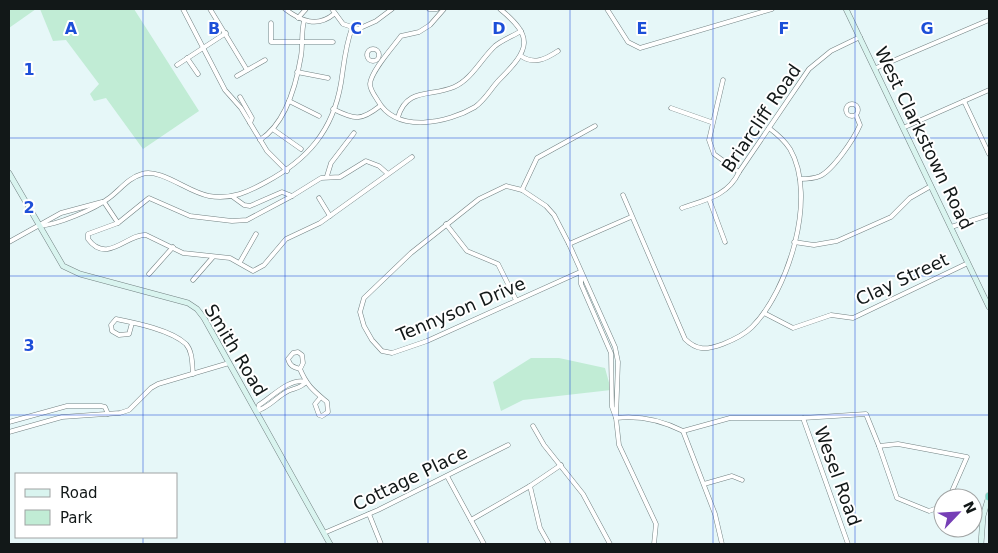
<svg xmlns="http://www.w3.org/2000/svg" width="998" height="553" font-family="'DejaVu Sans',sans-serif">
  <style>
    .green { fill: #c1ecd5 }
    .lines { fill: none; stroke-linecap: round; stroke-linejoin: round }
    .street-casing { stroke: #738283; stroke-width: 5 }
    .secondary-casing { stroke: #738283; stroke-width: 6 }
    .highway-casing { stroke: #d4d5d5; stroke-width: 8 }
    .street { stroke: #fff; stroke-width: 4 }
    .secondary { stroke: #d9f4ef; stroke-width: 5 }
    .highway { stroke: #7fdacb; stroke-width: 7 }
    .grid { fill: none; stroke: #1d4ed8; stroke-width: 1; stroke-opacity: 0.55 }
    .labels { text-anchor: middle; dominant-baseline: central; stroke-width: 4; stroke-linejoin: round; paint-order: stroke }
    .street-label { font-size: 18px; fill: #121818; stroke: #fff }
    .grid-label { font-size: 16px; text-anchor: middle; font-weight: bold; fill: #1d4ed8; stroke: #fff; stroke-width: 4; stroke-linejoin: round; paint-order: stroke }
  </style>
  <rect width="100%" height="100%" fill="#e6f7f8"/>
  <!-- green -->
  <g class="green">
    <path d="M9,9H36L9,28Z"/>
    <path d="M40,9H134L199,111L143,149L106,98L94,101L90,94L99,84L66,40L53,41Z"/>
    <path d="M531,358H559L605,368L611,390L523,400L501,411L493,382Z"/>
  </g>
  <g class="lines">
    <defs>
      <g id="street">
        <path d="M183,9L225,90L241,108L267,151L287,171"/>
        <path d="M210,9L247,70"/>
        <path d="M285,9C301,21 317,28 334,14"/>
        <path d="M332,9L343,24L358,29L376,21L392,9"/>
        <path d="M429,9H437"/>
        <path d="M444,9L430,25L419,32L401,36C393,47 371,71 370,84C370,90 375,96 378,101C397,134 448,123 475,107C486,99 491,88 500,79C530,49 534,37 500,9"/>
        <path d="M607,9L628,42L640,48L772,9"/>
        <path d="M298,18L306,9"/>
        <path d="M271,23V42H333"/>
        <circle cx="373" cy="55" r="6"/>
        <path d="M521,56C534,65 546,59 558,51"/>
        <path d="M187,58L198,74"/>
        <path d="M177,65L226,33"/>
        <path d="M876,68L989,20"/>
        <path d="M297,72L328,78"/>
        <path d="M237,76L265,60"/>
        <path d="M723,80L709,140L714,154L739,172"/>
        <path d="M240,97L252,118L250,123"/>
        <path d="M289,101L319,116"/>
        <path d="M964,101L989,154"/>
        <circle cx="852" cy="110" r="6"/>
        <path d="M671,108L711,122"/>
        <path d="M333,109C355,120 361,121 380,106"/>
        <path d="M398,117C407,87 431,97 454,87C472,79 481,59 495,46C502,40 513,36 521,31"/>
        <path d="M905,127L989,90"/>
        <path d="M274,130L301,149"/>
        <path d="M260,140C286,123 296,86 301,56C303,44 301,33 304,21"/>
        <path d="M388,174L379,166L366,161L340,177L321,178L292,196L247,220L232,221L190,216L149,198L118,223L88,234V239C107,265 128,233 146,235L183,253L230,258L253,271L264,265L286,239L320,223L412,157"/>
        <path d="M327,176L331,163L354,133"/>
        <path d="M800,179C807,179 813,179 820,176C833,170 854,139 860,125L856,115"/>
        <path d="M522,190L537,158L595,126"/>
        <path d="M623,195L685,339C697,351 707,350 723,344C733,340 744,335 752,327C788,291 818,197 790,149C785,141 777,134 769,128"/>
        <path d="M233,197L244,205L250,206L282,192L292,196"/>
        <path d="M319,198L330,216"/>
        <path d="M709,199L725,242"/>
        <path d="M104,202L118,223"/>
        <path d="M682,208C705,200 728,196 739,172L809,69L831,51L860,37"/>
        <path d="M446,224L467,251L498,264L516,300"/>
        <path d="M39,226C57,225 95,209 109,198C120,190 128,178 142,174C161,168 189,193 209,196C231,200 248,192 266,182C307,160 333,131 341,83C344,64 345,47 352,28"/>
        <path d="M951,227L989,215"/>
        <path d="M9,242L61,213L102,202"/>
        <path d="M794,242L814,245L837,241L891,217L910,198L931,186"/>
        <path d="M569,244L631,217"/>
        <path d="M240,262L256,234"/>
        <path d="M580,272L427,341L392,353L382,351L372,340L364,326L360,312L364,298L411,253L479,199L506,186L522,190L546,206L554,215L569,244L615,347L618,362L616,418L612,407L611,353L581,284V274"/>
        <path d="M149,274L173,247"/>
        <path d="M193,280L213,257"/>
        <path d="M764,313L793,328L831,315L853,318L968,263"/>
        <path d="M132,323L129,334L119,335L112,331L111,325L116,319C136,323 171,330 186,344C193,352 192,365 193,374"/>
        <path d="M300,369C293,367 290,366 288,359L293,353L298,352L302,355L303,363L300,369C307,386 314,391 327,402L328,412L322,416L319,415L315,404L320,398"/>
        <path d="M258,410L259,405C272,397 290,377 306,382"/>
        <path d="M256,411C269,408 276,397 288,391C295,388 301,388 306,382"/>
        <path d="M803,418L848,544"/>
        <path d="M9,422L67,406H101L105,407L108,414"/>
        <path d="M533,426L544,445L583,494L610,544"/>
        <path d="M683,431L715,514L722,544"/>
        <path d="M9,432L62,417L120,413L129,410L151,388L158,384L229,363"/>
        <path d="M447,476L484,544"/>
        <path d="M704,484L732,476L742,480"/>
        <path d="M530,486L540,528L549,544"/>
        <path d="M943,506L929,511L897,498L879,446L898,444L967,457L949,498"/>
        <path d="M369,514L381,544"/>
        <path d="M471,520L530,486L561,465"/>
        <path d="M324,533L378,510L508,445"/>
        <path d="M654,544L656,524L619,445L616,418C640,415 661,420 683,431L730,418H803L866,414L879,446"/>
      </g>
      <g id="secondary">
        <path d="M846,9L989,307"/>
        <path d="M9,173L63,266L80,274L188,303L197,309L204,318L330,544"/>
        <path d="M981,544L983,516L989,496"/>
      </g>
      <path id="highway" d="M989,497V496"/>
    </defs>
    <!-- street casing -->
    <use href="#street" class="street-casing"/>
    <!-- secondary casing -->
    <use href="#secondary" class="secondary-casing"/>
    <!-- highway casing -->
    <use href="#highway" class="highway-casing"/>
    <!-- street -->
    <use href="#street" class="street"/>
    <!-- secondary -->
    <use href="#secondary" class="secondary"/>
    <!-- highway -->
    <use href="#highway" class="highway"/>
  </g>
  <!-- grid -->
  <path class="grid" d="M143,9V474M285,9V544M428,9V544M570,9V544M713,9V544M855,9V544M9,138H989M9,276H989M9,415H989M143,537V544"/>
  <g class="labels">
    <!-- street labels -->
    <g class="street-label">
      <text transform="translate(761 118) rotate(-56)">Briarcliff Road</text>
      <text transform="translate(924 138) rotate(64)">West Clarkstown Road</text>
      <text transform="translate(902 279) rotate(-25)">Clay Street</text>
      <text transform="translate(461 309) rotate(-23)">Tennyson Drive</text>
      <text transform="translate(236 350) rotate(59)">Smith Road</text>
      <text transform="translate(838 476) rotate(70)">Wesel Road</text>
      <text transform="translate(410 478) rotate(-26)">Cottage Place</text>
    </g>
  </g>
  <g class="grid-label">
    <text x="71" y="34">A</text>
    <text x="214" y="34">B</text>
    <text x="356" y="34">C</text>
    <text x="499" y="34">D</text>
    <text x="642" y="34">E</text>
    <text x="784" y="34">F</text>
    <text x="927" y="34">G</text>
    <text x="29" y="75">1</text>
    <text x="29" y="213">2</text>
    <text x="29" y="351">3</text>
  </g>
  <!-- border -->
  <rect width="998" height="553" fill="none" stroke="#121818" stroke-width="20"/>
  <!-- legend -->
  <rect x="15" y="473" width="162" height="65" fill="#ffffff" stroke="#a0a3a3"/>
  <rect x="25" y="489" width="25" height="8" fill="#d9f4ef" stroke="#a0a3a3"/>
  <text x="60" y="498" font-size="15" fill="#121818">Road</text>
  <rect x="25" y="510" width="25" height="15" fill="#c1ecd5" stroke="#a0a3a3"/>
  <text x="60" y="523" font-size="15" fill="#121818">Park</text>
  <!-- north arrow -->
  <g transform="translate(958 513) rotate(65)"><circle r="24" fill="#ffffff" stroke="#a0a3a3"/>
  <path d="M0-4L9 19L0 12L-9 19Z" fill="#763fb6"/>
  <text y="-8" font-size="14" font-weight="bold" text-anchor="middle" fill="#121818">N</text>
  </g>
</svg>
